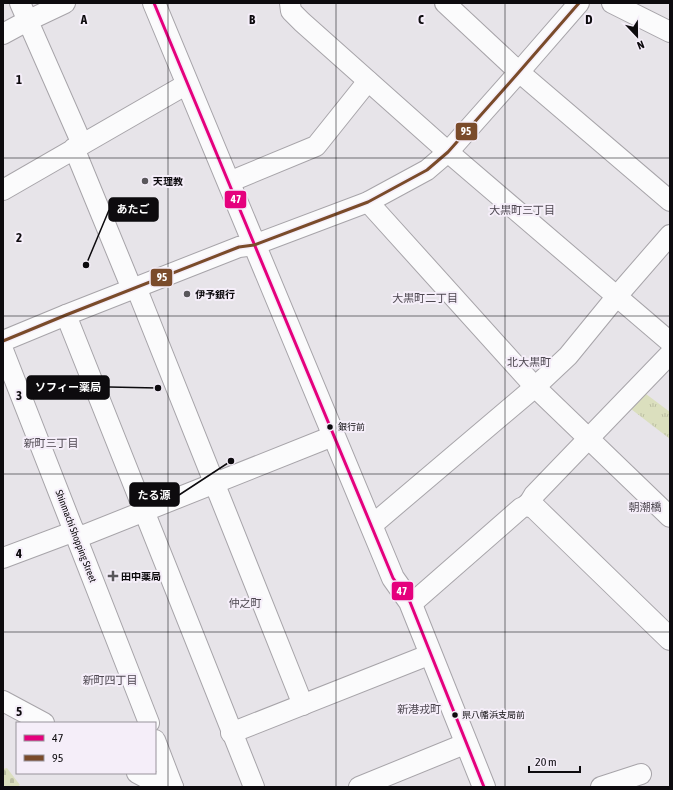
<svg xmlns="http://www.w3.org/2000/svg" width="673" height="790" font-family="'Asap Condensed','Noto Sans JP',sans-serif">
  <style>
    .grass { fill: url(#grass-tufts) }
    .cemetery { fill: url(#cemetery-stones) }
    .lines { fill: none; stroke-linecap: round; stroke-linejoin: round }
    .minor-casing { stroke: #a7a4a9; stroke-width: 22 }
    .tertiary-casing { stroke: #a7a4a9; stroke-width: 24 }
    .minor { stroke: #fbfbfc; stroke-width: 20 }
    .tertiary { stroke: #fbfbfc; stroke-width: 22 }
    .bus-1-casing { stroke: #f5eef9; stroke-width: 6 }
    .bus-2-casing { stroke: #f5eef9; stroke-width: 6 }
    .bus-1 { stroke: #e5007d; stroke-width: 3 }
    .bus-2 { stroke: #7a4b2a; stroke-width: 3 }
    .grid { fill: none; stroke: #0d0b0e; stroke-width: 1; stroke-opacity: 0.55 }
    .poi-dot { fill: #59575b; stroke: #f5eef9; stroke-width: 1.5 }
    .bus-dot { fill: #0d0b0e; stroke: #f5eef9; stroke-width: 1.5 }
    .labels { text-anchor: middle; dominant-baseline: central; stroke-width: 4; stroke-linejoin: round; paint-order: stroke }
    .bus-label { font-size: 9px; fill: #0d0b0e; stroke: #f5eef9; text-anchor: start }
    .poi-label { font-size: 10px; font-weight: bold; fill: #0d0b0e; stroke: #f5eef9; text-anchor: start }
    .street-label { font-size: 10px; fill: #0d0b0e; stroke: #f5eef9 }
    .neighbourhood-label { font-size: 11px; fill: #4e4851; stroke: #f5eef9 }
    .grid-label { font-size: 13px; text-anchor: middle; font-weight: bold; fill: #0d0b0e; stroke: #f5eef9; stroke-width: 4; stroke-linejoin: round; paint-order: stroke }
    .leader { fill: none; stroke: #0d0b0e; stroke-width: 1.5 }
    .callout-dot { fill: #0d0b0e; stroke: #f5eef9; stroke-width: 1.5 }
    .callout { fill: #0d0b0e; stroke: #0d0b0e; stroke-width: 1.5 }
    .callout-label { font-size: 11px; text-anchor: middle; font-weight: bold; fill: #fff }
    .line-badge { stroke: #f5eef9; stroke-width: 1.5 }
    .badge-label { font-size: 11px; text-anchor: middle; font-weight: bold; fill: #fff }
  </style>
  <defs>
    <pattern id="grass-tufts" width="24" height="20" patternUnits="userSpaceOnUse"><rect width="24" height="20" fill="#dbdfbe"/><path d="M3 7l-1-3M5 7V3M7 7l1-3M15 17l-1-3M17 17v-4M19 17l1-3" fill="none" stroke="#bbbea2"/></pattern>
    <pattern id="cemetery-stones" width="16" height="16" patternUnits="userSpaceOnUse"><rect width="16" height="16" fill="#dbdfbe"/><path d="M2 7V4a2 2 0 0 1 4 0v3zM10 15v-3a2 2 0 0 1 4 0v3z" fill="#bbbea2"/></pattern>
  </defs>
  <rect width="100%" height="100%" fill="#e7e4e9"/>
  <!-- grass -->
  <path class="grass" d="M646,394L670,412V439L631,409Z"/>
  <!-- cemetery -->
  <path class="cemetery" d="M7,768L20,785L17,787H3V769Z"/>
  <g class="lines">
    <defs>
      <g id="minor">
        <path d="M20,3L82,144"/>
        <path d="M290,3L291,11L302,22L448,152L670,342"/>
        <path d="M445,3L519,72L670,201"/>
        <path d="M612,3L670,32"/>
        <path d="M3,34L27,21L65,3"/>
        <path d="M74,148L132,289"/>
        <path d="M229,182L316,146L368,81"/>
        <path d="M3,190L187,84"/>
        <path d="M368,202L535,387L670,517"/>
        <path d="M136,287L303,705"/>
        <path d="M66,315L254,787"/>
        <path d="M3,341L66,315L239,247L254,245L368,202L427,170L448,152L519,72L579,3"/>
        <path d="M3,350L149,723"/>
        <path d="M371,526L535,387L568,356L617,296L670,235"/>
        <path d="M77,538L333,436"/>
        <path d="M3,558L75,531"/>
        <path d="M410,602L417,599L521,508L528,505L534,495L670,354"/>
        <path d="M3,701L44,723"/>
        <path d="M231,733L431,654"/>
        <path d="M155,740L173,787"/>
        <path d="M137,773L154,782L173,787"/>
        <path d="M359,787L467,743"/>
        <path d="M601,787L641,774"/>
      </g>
      <g id="tertiary">
        <path d="M154,3L393,578L410,602L484,787"/>
        <path d="M528,505L535,508L670,639"/>
      </g>
    </defs>
    <!-- minor casing -->
    <use href="#minor" class="minor-casing"/>
    <!-- tertiary casing -->
    <use href="#tertiary" class="tertiary-casing"/>
    <!-- minor -->
    <use href="#minor" class="minor"/>
    <!-- tertiary -->
    <use href="#tertiary" class="tertiary"/>
    <defs>
      <path id="bus-1" d="M154,3L393,578L410,602L484,787"/>
      <path id="bus-2" d="M3,341L66,315L239,247L254,245L368,202L427,170L448,152L519,72L579,3"/>
    </defs>
    <!-- bus-1 casing -->
    <use href="#bus-1" class="bus-1-casing"/>
    <!-- bus-2 casing -->
    <use href="#bus-2" class="bus-2-casing"/>
    <!-- bus-1 -->
    <use href="#bus-1" class="bus-1"/>
    <!-- bus-2 -->
    <use href="#bus-2" class="bus-2"/>
  </g>
  <!-- grid -->
  <path class="grid" d="M168,3V787M336,3V787M505,3V787M3,158H670M3,316H670M3,474H670M3,632H670"/>
  <!-- markers -->
  <g class="poi-dot">
    <circle cx="145" cy="181" r="4"/>
    <circle cx="187" cy="294" r="4"/>
    <path d="M111 570h4v4h4v4h-4v4h-4v-4h-4v-4h4z"/>
  </g>
  <g class="bus-dot">
    <circle cx="330" cy="427" r="3.5"/>
    <circle cx="455" cy="715" r="3.5"/>
  </g>
  <g class="labels">
    <!-- bus labels -->
    <g class="bus-label">
      <text x="338" y="427">銀行前</text>
      <text x="462" y="715">県八幡浜支局前</text>
    </g>
    <!-- poi labels -->
    <g class="poi-label">
      <text x="153" y="181">天理教</text>
      <text x="195" y="294">伊予銀行</text>
      <text x="121" y="576">田中薬局</text>
    </g>
    <!-- street labels -->
    <g class="street-label">
      <text transform="translate(76 536) rotate(69)">Shinmachi Shopping Street</text>
    </g>
    <!-- neighbourhood labels -->
    <g class="neighbourhood-label">
      <text x="522" y="210">大黒町三丁目</text>
      <text x="425" y="298">大黒町二丁目</text>
      <text x="529" y="362">北大黒町</text>
      <text x="51" y="443">新町三丁目</text>
      <text x="645" y="507">朝潮橋</text>
      <text x="245" y="603">仲之町</text>
      <text x="110" y="680">新町四丁目</text>
      <text x="419" y="709">新港戎町</text>
    </g>
  </g>
  <g class="grid-label">
    <text x="84" y="24">A</text>
    <text x="252" y="24">B</text>
    <text x="421" y="24">C</text>
    <text x="589" y="24">D</text>
    <text x="19" y="84">1</text>
    <text x="19" y="242">2</text>
    <text x="19" y="400">3</text>
    <text x="19" y="558">4</text>
    <text x="19" y="716">5</text>
  </g>
  <!-- callouts -->
  <path class="leader" d="M86 265L109 210M158 388L109 387M231 461L179 495"/>
  <g class="callout-dot">
    <circle cx="86" cy="265" r="4"/>
    <circle cx="158" cy="388" r="4"/>
    <circle cx="231" cy="461" r="4"/>
  </g>
  <g class="callout">
    <rect x="109" y="198" width="49" height="23" rx="4"/>
    <rect x="27" y="376" width="82" height="23" rx="4"/>
    <rect x="130" y="483" width="49" height="23" rx="4"/>
  </g>
  <g class="callout-label">
    <text x="133" y="213">あたご</text>
    <text x="68" y="391">ソフィー薬局</text>
    <text x="154" y="499">たる源</text>
  </g>
  <g class="line-badge">
    <rect x="455" y="122" width="23" height="19" rx="4" fill="#7a4b2a"/>
    <rect x="224" y="190" width="23" height="19" rx="4" fill="#e5007d"/>
    <rect x="150" y="268" width="23" height="19" rx="4" fill="#7a4b2a"/>
    <rect x="391" y="581" width="23" height="20" rx="4" fill="#e5007d"/>
  </g>
  <g class="badge-label">
    <text x="466" y="135">95</text>
    <text x="236" y="203">47</text>
    <text x="162" y="281">95</text>
    <text x="402" y="595">47</text>
  </g>
  <!-- border -->
  <rect width="673" height="790" fill="none" stroke="#0d0b0e" stroke-width="8"/>
  <!-- legend -->
  <rect x="16" y="722" width="140" height="52" fill="#f5eef9" stroke="#98939b"/>
  <rect x="24" y="735" width="20" height="6" fill="#e5007d" stroke="#98939b"/>
  <text x="52" y="742" font-size="12" fill="#0d0b0e">47</text>
  <rect x="24" y="755" width="20" height="6" fill="#7a4b2a" stroke="#98939b"/>
  <text x="52" y="762" font-size="12" fill="#0d0b0e">95</text>
  <!-- north arrow -->
  <g transform="translate(637 36) rotate(158)" stroke="#f5eef9" stroke-width="3" paint-order="stroke">
  <path d="M0-3L7 15L0 10L-7 15Z" fill="#0d0b0e"/>
  <text y="-6" font-size="11" font-weight="bold" text-anchor="middle" fill="#0d0b0e">N</text>
  </g>
  <!-- scale -->
  <path d="M529 766v6h51v-6" fill="none" stroke="#0d0b0e" stroke-width="2"/>
  <text x="535" y="766" font-size="12" fill="#0d0b0e" stroke="#f5eef9" stroke-width="3" paint-order="stroke">20 m</text>
</svg>
